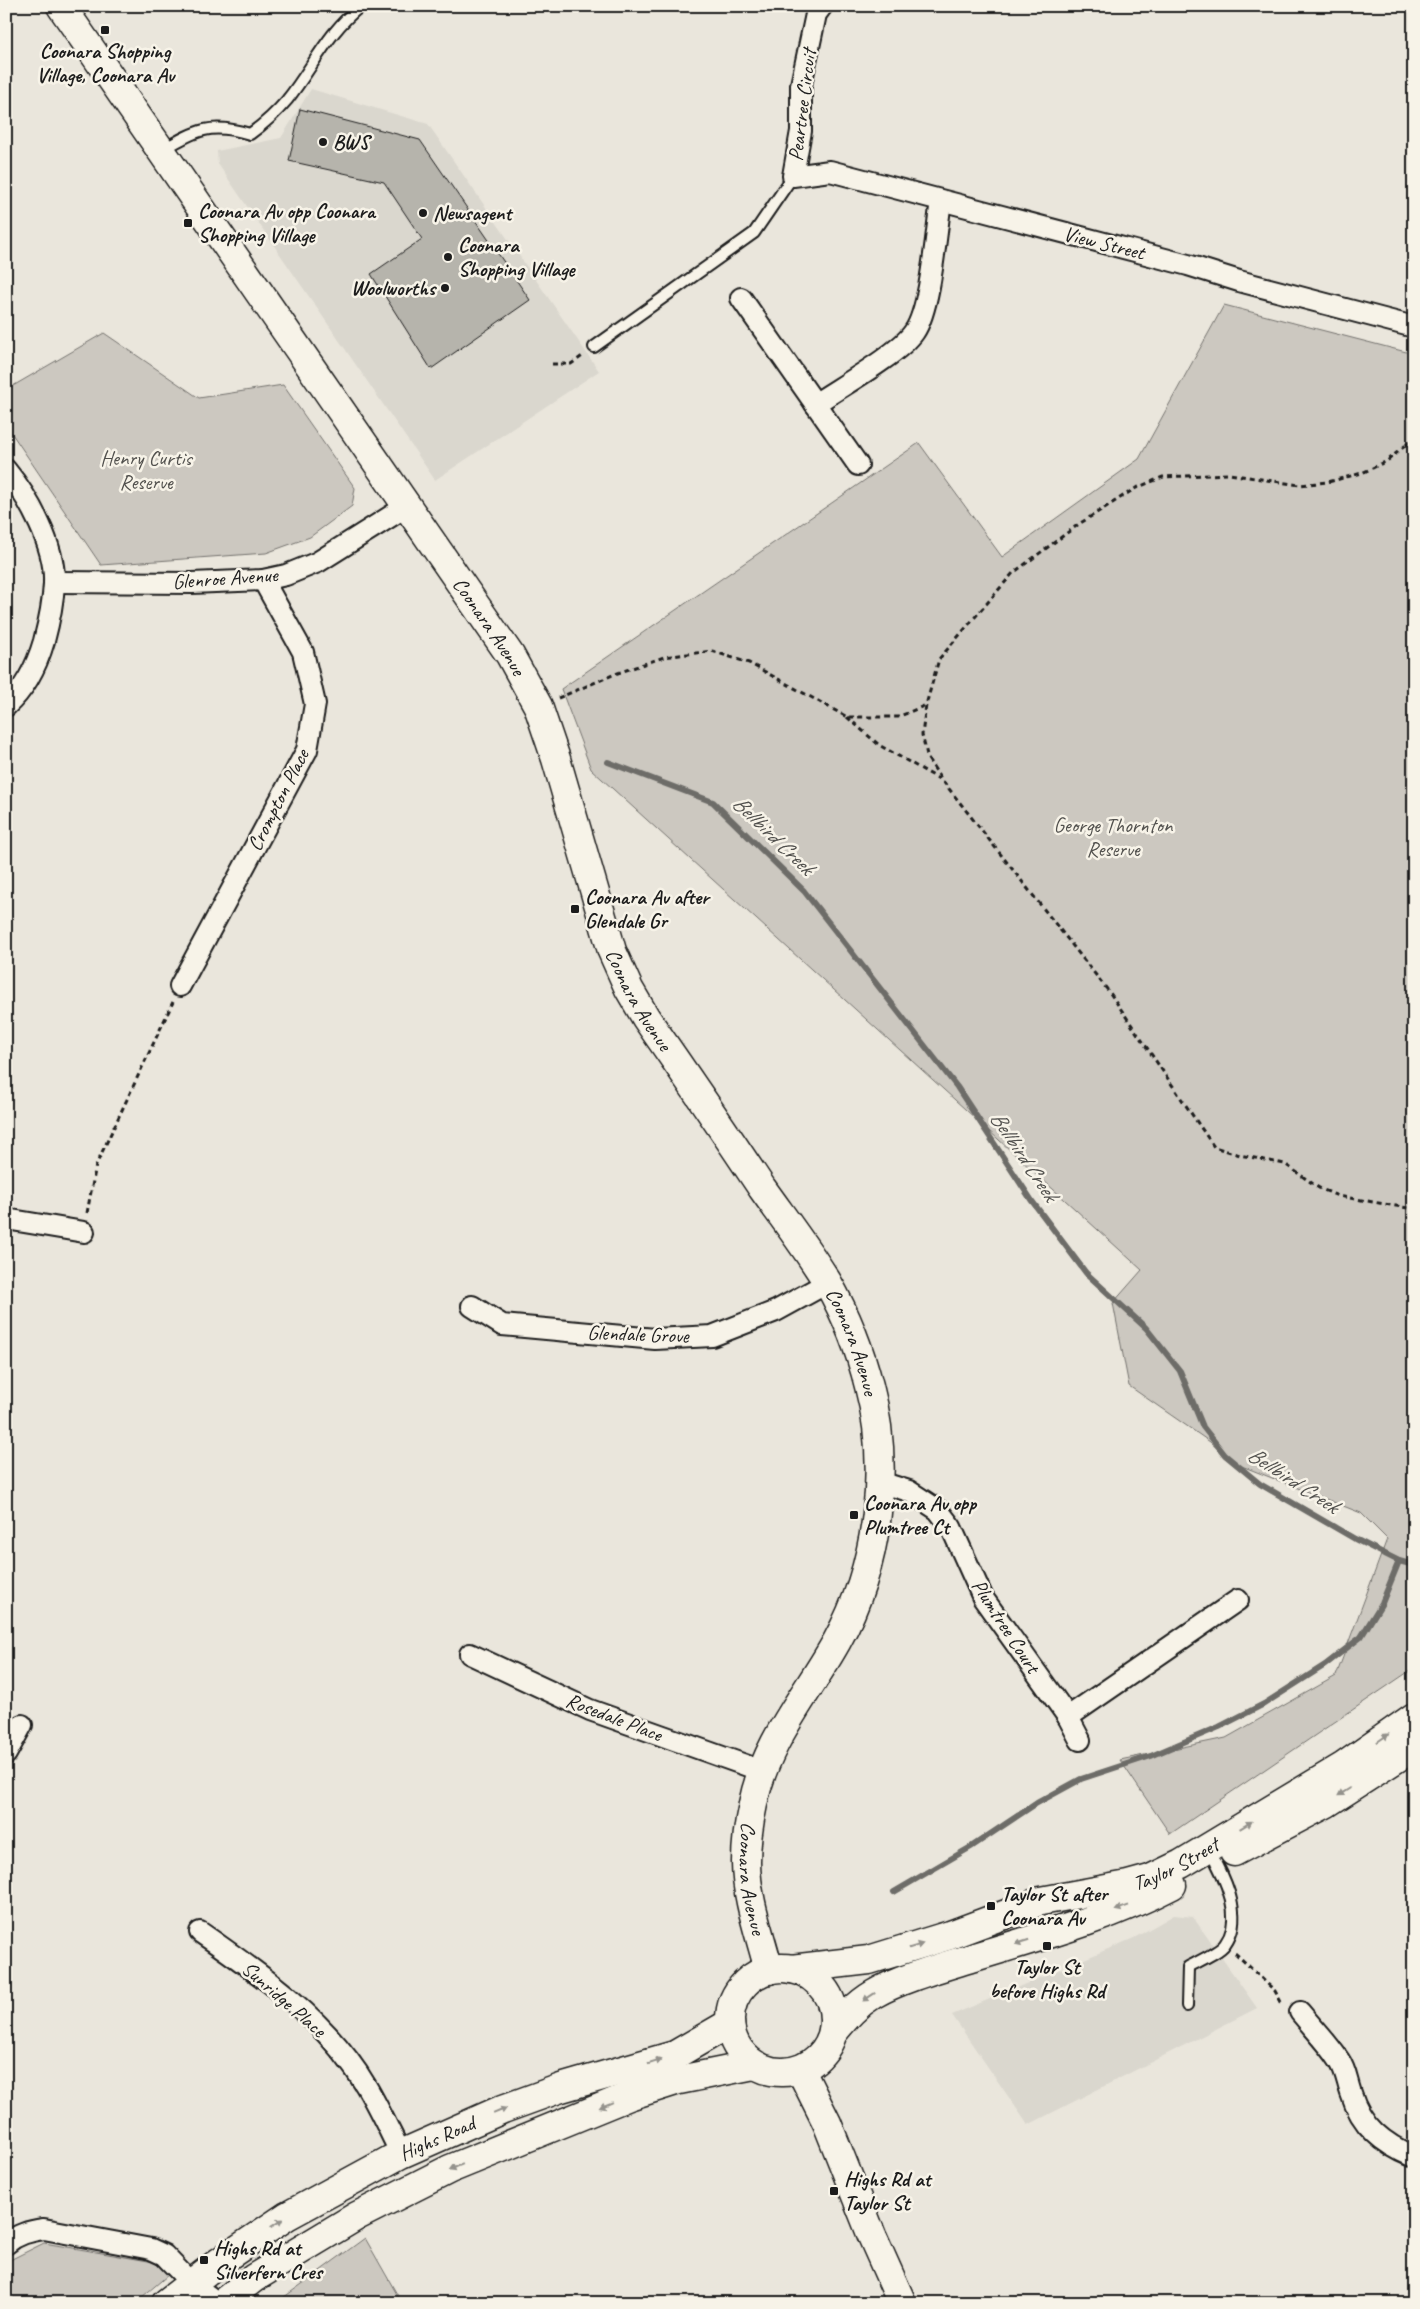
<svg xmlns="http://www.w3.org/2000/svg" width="1420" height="2309" font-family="Caveat,sans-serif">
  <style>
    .built { fill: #dad7ce }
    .green { fill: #ccc8c0; stroke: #74726e }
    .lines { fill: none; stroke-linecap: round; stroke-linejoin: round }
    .stream { stroke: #6d6c68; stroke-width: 6 }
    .building { fill: #b6b4ac; stroke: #1c1c1c }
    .lane-casing { stroke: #1c1c1c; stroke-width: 14 }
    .street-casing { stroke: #1c1c1c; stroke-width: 24 }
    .secondary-casing { stroke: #1c1c1c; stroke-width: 31 }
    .path { stroke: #1c1c1c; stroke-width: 3; stroke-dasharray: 5 4; stroke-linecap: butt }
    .lane { stroke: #f7f3e8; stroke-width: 10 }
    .street { stroke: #f7f3e8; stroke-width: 20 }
    .secondary { stroke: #f7f3e8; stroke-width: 28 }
    .oneway { fill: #94928c }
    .poi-dot { fill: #1c1c1c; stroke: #f7f3e8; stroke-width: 2 }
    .labels { text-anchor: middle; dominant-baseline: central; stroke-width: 5; stroke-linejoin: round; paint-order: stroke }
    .poi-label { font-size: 21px; font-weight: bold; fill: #1c1c1c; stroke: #f7f3e8; text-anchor: start }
    .street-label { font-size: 21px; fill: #1c1c1c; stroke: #f7f3e8 }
    .park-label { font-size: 21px; fill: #51504d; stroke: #f7f3e8 }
    .water-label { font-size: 22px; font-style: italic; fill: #52514e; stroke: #f7f3e8 }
  </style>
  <rect width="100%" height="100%" fill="#eae6dc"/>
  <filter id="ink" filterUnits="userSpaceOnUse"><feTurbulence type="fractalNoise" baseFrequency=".02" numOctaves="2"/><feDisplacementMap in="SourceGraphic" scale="10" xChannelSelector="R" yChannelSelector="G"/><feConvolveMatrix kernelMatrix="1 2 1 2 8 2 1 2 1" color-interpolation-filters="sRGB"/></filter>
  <g filter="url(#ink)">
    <!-- built -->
    <g class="built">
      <path d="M311,89L428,124L599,371L435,480L218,164L217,151L281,138Z"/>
      <path d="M1174,1915L1193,1917L1257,2008L1028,2125L952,2015L1134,1938Z"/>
    </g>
    <!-- green -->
    <g class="green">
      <path d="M1224,305L1414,354V1668L1170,1834L1120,1760L1226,1738L1336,1676L1387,1539L1361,1513L1234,1463L1210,1442L1129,1386L1113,1303L1142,1270L591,769L561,689L919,443L1002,557L1139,459Z"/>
      <path d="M104,333L199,398L283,385L355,488L352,506L310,537L266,553L101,565L6,425V390Z"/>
      <path d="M365,2238L402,2303H276Z"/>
      <path d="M44,2243L154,2262L168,2275L135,2303H6L8,2261Z"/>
    </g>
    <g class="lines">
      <!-- stream -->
      <g class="stream">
        <path d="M608,762L713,802L804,891L957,1087L1032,1201L1086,1273L1146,1328L1180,1371L1203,1427L1225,1455L1260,1484L1355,1539L1399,1561L1414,1565"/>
        <path d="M894,1892L971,1847L1037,1803L1081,1779L1151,1756L1219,1727L1264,1704L1325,1665L1361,1637L1382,1603L1399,1561"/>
      </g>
    </g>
    <!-- building -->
    <path class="building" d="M300,109L420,140L530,300L431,369L371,274L422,239L384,182L289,161Z"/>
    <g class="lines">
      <defs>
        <g id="lane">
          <path d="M162,150C197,130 210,122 250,134C264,124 276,113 287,100C312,69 328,31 361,6"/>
          <path d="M594,347L754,233L793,176"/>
          <path d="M1187,2006L1188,1967C1197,1962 1220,1952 1225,1944C1243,1920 1228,1885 1216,1862"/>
        </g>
        <g id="street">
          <path d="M822,6L816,14L801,85V131L793,176L830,171L1188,265L1239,281L1414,327"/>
          <path d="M741,298L858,465"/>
          <path d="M815,404C840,387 899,354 914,332C931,308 936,232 941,201"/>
          <path d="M6,470C29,498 56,547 54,584C53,603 49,622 44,641C37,665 25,689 6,706"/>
          <path d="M54,582L192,583L263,580L286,575L318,562L407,506"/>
          <path d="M180,986L307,750L315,704L303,652L263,580"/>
          <path d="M6,1219L84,1232"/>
          <path d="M472,1306L502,1325L655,1339L712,1336L776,1311L827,1283"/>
          <path d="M880,1482L909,1491L938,1510L951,1527L983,1598L1068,1717L1080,1740"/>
          <path d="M470,1654L590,1710L762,1771"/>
          <path d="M1068,1717L1238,1600"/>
          <path d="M6,1754L22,1725"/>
          <path d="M200,1932C262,1975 327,2020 366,2086C379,2108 390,2132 401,2154"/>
          <path d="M1300,2012C1313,2028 1328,2043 1339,2060C1346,2070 1347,2082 1351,2093C1361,2126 1383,2144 1414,2157"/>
          <path d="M6,2244C17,2234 30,2231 44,2229L151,2249L164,2255L191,2283L218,2303"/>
        </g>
        <g id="secondary">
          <path id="s1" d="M61,6L510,655L538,706L556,759L612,951L629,989L646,1018C685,1074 724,1131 762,1188C784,1219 808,1250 828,1283C846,1315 860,1350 869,1386C891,1468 878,1567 837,1641C807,1695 765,1742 753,1804C749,1822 746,1843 746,1862C746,1897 760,1935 769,1970"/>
          <path d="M1234,1852L1327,1803L1414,1747"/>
          <circle cx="782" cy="2020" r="52"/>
          <path id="s2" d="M791,1969L869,1960L950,1935L1041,1901L1128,1885L1150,1879L1181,1864L1344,1766L1414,1717"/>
          <path d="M833,2033C846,2017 857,2004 874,1994C899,1979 942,1967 971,1958C1039,1937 1109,1918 1172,1885"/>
          <path d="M800,2069L827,2123L872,2236L902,2303"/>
          <path id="s3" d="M166,2303L219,2262L287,2216L401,2154L503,2109L561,2088L675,2055L730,2023"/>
          <path d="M222,2303L254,2278L357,2216L450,2169L629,2096L679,2080L754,2065"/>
        </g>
      </defs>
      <!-- lane casing -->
      <use href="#lane" class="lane-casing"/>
      <!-- street casing -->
      <use href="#street" class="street-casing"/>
      <!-- secondary casing -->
      <use href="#secondary" class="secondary-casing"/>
      <!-- path -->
      <g class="path">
        <path d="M552,364H571L584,355"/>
        <path d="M1406,445L1414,439"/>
        <path d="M1414,447L1406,445L1387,461L1362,473L1328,482L1299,485L1229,474L1163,477L1136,488L1079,524L1013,573L939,659L926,705L922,735L928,759L942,780L1110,993L1214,1147L1240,1155L1285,1164L1319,1188L1338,1196L1414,1209"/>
        <path d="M558,698L615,674L664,657L712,651L749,663L847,717H898L926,705"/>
        <path d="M847,717L879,745L939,779"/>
        <path d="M87,1213L96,1165L173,1002"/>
        <path d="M1235,1953L1275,1991L1281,2002L1284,2004"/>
      </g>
      <!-- lane -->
      <use href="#lane" class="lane"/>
      <!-- street -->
      <use href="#street" class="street"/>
      <!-- secondary -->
      <use href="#secondary" class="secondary"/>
    </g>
    <!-- one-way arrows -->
    <defs><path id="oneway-solid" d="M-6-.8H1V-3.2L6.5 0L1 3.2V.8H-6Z" transform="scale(1.25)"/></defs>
    <g class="oneway">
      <use href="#oneway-solid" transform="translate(1383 1738) rotate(-35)"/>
      <use href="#oneway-solid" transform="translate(1344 1792) rotate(148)"/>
      <use href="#oneway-solid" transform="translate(1246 1825) rotate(-31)"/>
      <use href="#oneway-solid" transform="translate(1122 1908) rotate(160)"/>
      <use href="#oneway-solid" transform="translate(1022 1942) rotate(162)"/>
      <use href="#oneway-solid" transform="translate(916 1946) rotate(-17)"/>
      <use href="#oneway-solid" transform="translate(869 1997) rotate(146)"/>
      <use href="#oneway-solid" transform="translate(655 2062) rotate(-18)"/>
      <use href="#oneway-solid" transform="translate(606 2105) rotate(158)"/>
      <use href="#oneway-solid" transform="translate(500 2111) rotate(-23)"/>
      <use href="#oneway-solid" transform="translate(456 2167) rotate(157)"/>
      <use href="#oneway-solid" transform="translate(277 2223) rotate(-33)"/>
    </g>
  </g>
  <!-- markers -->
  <g class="poi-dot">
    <rect x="100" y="25" width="10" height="10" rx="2.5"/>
    <circle cx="323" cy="142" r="5"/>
    <circle cx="423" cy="213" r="5"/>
    <rect x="183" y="218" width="10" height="10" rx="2.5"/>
    <circle cx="448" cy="257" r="5"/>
    <circle cx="445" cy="288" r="5"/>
    <rect x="570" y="904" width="10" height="10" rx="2.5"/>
    <rect x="849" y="1510" width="10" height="10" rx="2.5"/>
    <rect x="986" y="1901" width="10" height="10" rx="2.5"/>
    <rect x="1042" y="1941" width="10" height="10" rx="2.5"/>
    <rect x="829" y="2186" width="10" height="10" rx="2.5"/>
    <rect x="199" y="2255" width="10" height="10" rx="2.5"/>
  </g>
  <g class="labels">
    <!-- poi labels -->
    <g class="poi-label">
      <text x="105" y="51" text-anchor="middle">Coonara Shopping<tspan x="105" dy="24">Village, Coonara Av</tspan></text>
      <text x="333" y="142">BWS</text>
      <text x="198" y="211">Coonara Av opp Coonara<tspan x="198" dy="24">Shopping Village</tspan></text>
      <text x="433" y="213">Newsagent</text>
      <text x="458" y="245">Coonara<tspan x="458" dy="24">Shopping Village</tspan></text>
      <text x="435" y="288" text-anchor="end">Woolworths</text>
      <text x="585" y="897">Coonara Av after<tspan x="585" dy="24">Glendale Gr</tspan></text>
      <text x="864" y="1503">Coonara Av opp<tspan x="864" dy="24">Plumtree Ct</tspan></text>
      <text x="1001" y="1894">Taylor St after<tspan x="1001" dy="24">Coonara Av</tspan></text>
      <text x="1047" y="1967" text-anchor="middle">Taylor St<tspan x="1047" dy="24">before Highs Rd</tspan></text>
      <text x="844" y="2179">Highs Rd at<tspan x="844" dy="24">Taylor St</tspan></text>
      <text x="214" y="2248">Highs Rd at<tspan x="214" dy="24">Silverfern Cres</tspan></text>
    </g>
    <!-- street labels -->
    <g class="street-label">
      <text transform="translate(802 105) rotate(-83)">Peartree Circuit</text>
      <text transform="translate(1104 243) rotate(14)">View Street</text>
      <text transform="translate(225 578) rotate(-4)">Glenroe Avenue</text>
      <text stroke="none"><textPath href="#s1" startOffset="754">Coonara Avenue</textPath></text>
      <text transform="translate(278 800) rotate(-63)">Crompton Place</text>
      <text stroke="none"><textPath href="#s1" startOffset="1159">Coonara Avenue</textPath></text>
      <text transform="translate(638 1334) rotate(2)">Glendale Grove</text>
      <text stroke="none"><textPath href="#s1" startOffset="1564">Coonara Avenue</textPath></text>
      <text transform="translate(1006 1626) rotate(57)">Plumtree Court</text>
      <text transform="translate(614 1717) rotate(21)">Rosedale Place</text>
      <text stroke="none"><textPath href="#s2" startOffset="401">Taylor Street</textPath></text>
      <text stroke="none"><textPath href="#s1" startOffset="2134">Coonara Avenue</textPath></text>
      <text transform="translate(284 1999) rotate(41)">Sunridge Place</text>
      <text stroke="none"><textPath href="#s3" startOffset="318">Highs Road</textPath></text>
    </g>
    <!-- park labels -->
    <g class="park-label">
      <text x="146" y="458">Henry Curtis<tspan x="146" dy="24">Reserve</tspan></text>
      <text x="1113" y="825">George Thornton<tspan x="1113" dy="24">Reserve</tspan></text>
    </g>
    <!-- water labels -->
    <g class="water-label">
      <text transform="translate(773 835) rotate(44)">Bellbird Creek</text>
      <text transform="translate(1024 1156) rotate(56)">Bellbird Creek</text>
      <text transform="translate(1293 1480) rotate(33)">Bellbird Creek</text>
    </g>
  </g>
  <!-- margin -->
  <rect width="1420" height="2309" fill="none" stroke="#f7f3e8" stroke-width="25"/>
  <rect x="12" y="12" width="1395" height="2284" fill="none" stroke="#1c1c1c" stroke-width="2" filter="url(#ink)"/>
</svg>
